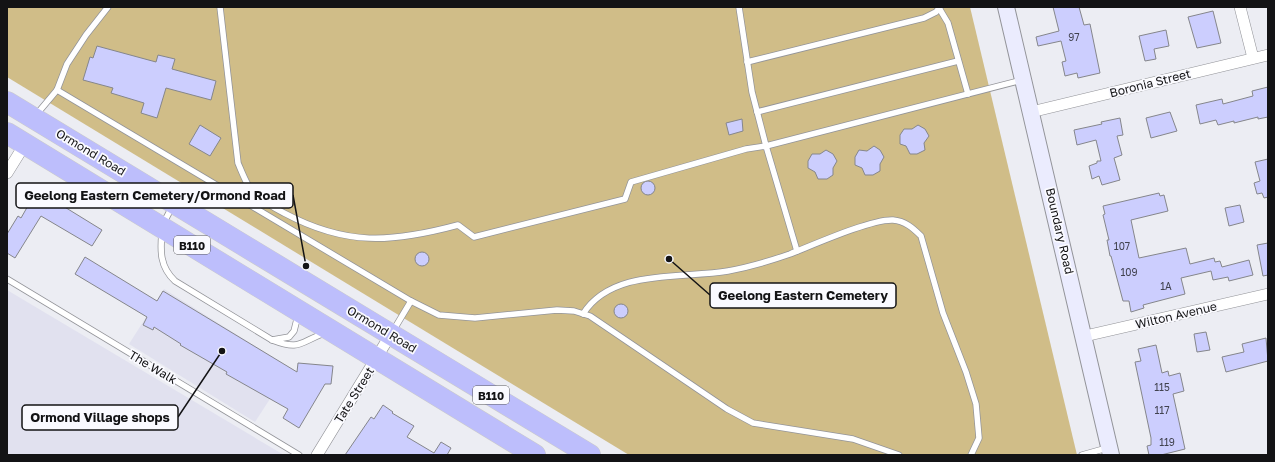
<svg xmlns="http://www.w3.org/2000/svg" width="1275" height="462" font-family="'Golos Text',sans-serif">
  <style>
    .built { fill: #e1e1ef }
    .green { fill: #d0bd88 }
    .building { fill: #cccefe; stroke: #85868b }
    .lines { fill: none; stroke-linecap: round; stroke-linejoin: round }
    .lane-casing { stroke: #939499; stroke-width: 7 }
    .street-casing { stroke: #939499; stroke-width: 12 }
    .secondary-casing { stroke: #939499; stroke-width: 18 }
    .highway-casing { stroke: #cbcbcc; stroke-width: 22 }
    .lane { stroke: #fff; stroke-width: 5.5 }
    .street { stroke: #fff; stroke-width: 11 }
    .secondary { stroke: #ebecfe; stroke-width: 16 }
    .highway { stroke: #bdbefc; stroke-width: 21 }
    .labels { text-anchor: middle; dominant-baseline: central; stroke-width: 3.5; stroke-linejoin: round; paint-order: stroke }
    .number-label { font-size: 10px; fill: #41424f }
    .shield { fill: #fafaff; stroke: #58585b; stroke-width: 1 }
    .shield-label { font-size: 11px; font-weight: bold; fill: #131315 }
    .street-label { font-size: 12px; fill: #131315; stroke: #fafaff }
    .leader { fill: none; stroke: #131315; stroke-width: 1.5 }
    .callout-dot { fill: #131315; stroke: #fafaff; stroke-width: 1.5 }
    .callout { fill: #fafaff; stroke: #131315; stroke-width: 1.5 }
    .callout-label { font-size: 13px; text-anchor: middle; font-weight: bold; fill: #131315 }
  </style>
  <rect width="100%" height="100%" fill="#ecedf3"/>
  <!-- built -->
  <g class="built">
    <path d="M164,289L290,368L255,422L129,344Z"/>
    <path d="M7,290L284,455H7Z"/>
  </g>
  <!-- green -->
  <path class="green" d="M7,7H970L1077,455H629L7,77Z"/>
  <!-- building -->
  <g class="building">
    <path d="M1053,7H1079L1084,25L1090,24L1100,73L1078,78L1077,73L1065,76L1062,62L1066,61L1061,41L1038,46L1036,37L1059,31Z"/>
    <path d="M1213,11L1221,43L1197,48L1188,17Z"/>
    <path d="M1166,30L1169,46L1154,49L1156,59L1145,61L1139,36Z"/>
    <path d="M97,46L156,62L158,55L175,59L172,69L216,81L211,100L166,88L157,118L141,113L144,103L111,93L113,88L83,80L90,57L93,58Z"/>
    <path d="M1268,87V117L1258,119V117L1234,123V121L1218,125L1216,120L1200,124L1196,105L1222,99L1223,104L1253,96L1252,91Z"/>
    <path d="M1170,112L1177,131L1151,138L1146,118Z"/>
    <path d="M1120,118L1123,135L1117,136L1122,155L1114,158L1120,180L1102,185L1099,176L1092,179L1089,166L1097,163V161H1101L1096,140L1077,145L1074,130L1102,124L1101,122Z"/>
    <path d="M742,119L743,131L729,135L726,123Z"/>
    <path d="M200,125L221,138L210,156L189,144Z"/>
    <path d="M918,125L925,129L929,136L924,143L925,150L917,154H910L906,146L900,144V135L904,129H912Z"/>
    <path d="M874,146L880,150L884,157L880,164V171L873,175H865L862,168L855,165V157L859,150L867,151Z"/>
    <path d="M826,150L833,154L837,161L833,168V175L827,179H818L815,172L808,168V161L812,154H820Z"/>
    <path d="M1268,159V197L1264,198L1262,193L1257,194L1254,183L1260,181L1255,162Z"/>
    <circle cx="648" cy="188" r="7"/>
    <path d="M37,190L102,230L92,246L41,216L15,258L7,253V234L18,216L21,218Z"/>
    <path d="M1159,193L1160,196L1164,195L1168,211L1131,220L1139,258L1186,248L1190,264L1214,258L1215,262L1220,261L1222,267L1249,260L1253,275L1229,281L1228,277L1213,280L1211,271L1181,278L1185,294L1143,305L1144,308L1131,312L1129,301H1123L1111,256H1110L1107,240H1109L1103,215L1105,214L1103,206Z"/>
    <path d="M1240,205L1244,222L1229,226L1225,208Z"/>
    <path d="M1268,243V275L1263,276L1257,245Z"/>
    <circle cx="422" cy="259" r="7"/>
    <path d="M85,257L157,301L163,291L297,372L298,363L333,366L331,384H325L299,428L283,418L288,409L226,374L227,372L180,345L181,344L154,327L153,330L143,325L147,317L75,274Z"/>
    <circle cx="621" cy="311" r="7"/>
    <path d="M1206,332L1210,350L1197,352L1194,334Z"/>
    <path d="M1266,338L1268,361L1226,372L1222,357L1244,352L1242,344Z"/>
    <path d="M1156,345L1162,373L1168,371L1169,376L1180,373L1184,391L1173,394L1185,449L1161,455H1149L1147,446L1151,445V438L1135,362L1141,361L1138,349Z"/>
    <path d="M383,405L393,412L392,413L414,426L407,437L434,453L441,442L451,448L447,455H345L371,417L374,419Z"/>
  </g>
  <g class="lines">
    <defs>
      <g id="lane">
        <path d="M220,7L238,163C241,170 244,178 248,185C255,197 272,207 284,213C346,246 391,243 458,225L474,237L625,199L631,182L746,149L766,146L797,251"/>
        <path d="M739,7L752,92L766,146L1022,80"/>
        <path d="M939,8L948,23L968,94"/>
        <path d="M747,62L924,18L936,12L940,7"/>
        <path d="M57,90L67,64L86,35L108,7"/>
        <path d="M757,112L958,61"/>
        <path d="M36,115L57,90L411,301"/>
        <path d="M163,224L172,207"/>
        <path d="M162,232C160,251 160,267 175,281L272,340C301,351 299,342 325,333"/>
        <path d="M7,279L299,455"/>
        <path d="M583,314C612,268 682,279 728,271C750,267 770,261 790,254C813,245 871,219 893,220C905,221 913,228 921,236L943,313L966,372L976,404L979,438L971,455"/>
        <path d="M393,331L411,301L439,315L475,318L557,310L574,311L590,316L727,409L753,423L853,439L899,455"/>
        <path d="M272,340L289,337L294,331L298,315"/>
        <path d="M1082,455L1107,448"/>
      </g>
      <g id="street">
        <path d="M1240,7L1253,58"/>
        <path d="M1031,112L1268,55"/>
        <path d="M7,173L25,144"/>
        <path d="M1085,336L1268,294"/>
        <path d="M317,455L391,334"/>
      </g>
      <path id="secondary" d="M1006,7L1111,455"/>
      <g id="highway">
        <path d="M7,102L590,455"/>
        <path d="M7,133L535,455"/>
      </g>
    </defs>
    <!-- lane casing -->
    <use href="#lane" class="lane-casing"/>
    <!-- street casing -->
    <use href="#street" class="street-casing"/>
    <!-- secondary casing -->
    <use href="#secondary" class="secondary-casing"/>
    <!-- highway casing -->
    <use href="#highway" class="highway-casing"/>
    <!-- lane -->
    <use href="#lane" class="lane"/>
    <!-- street -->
    <use href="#street" class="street"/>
    <!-- secondary -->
    <use href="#secondary" class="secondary"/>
    <!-- highway -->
    <use href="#highway" class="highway"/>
  </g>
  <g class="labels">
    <!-- number labels -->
    <g class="number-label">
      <text x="1074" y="37">97</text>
      <text x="1122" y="246">107</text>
      <text x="1129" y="272">109</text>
      <text x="1166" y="286">1A</text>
      <text x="1162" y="387">115</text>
      <text x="1162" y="410">117</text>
      <text x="1167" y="442">119</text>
    </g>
    <!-- shield labels -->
    <g class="shield">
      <rect x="174" y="236" width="36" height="18" rx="3"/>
      <rect x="473" y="386" width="36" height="18" rx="3"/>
    </g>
    <g class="shield-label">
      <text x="192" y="245">B110</text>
      <text x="491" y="395">B110</text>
    </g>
    <!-- street labels -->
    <g class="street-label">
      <text transform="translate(1150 83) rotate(-14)">Boronia Street</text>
      <text transform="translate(91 152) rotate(31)">Ormond Road</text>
      <text transform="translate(1060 231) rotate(77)">Boundary Road</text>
      <text transform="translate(1176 315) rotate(-13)">Wilton Avenue</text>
      <text transform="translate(382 329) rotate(31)">Ormond Road</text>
      <text transform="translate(153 367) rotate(31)">The Walk</text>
      <text transform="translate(354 395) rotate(-58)">Tate Street</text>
    </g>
  </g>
  <!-- callouts -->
  <path class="leader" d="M306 266L293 195M669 259L710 295M222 351L178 417"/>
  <g class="callout-dot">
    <circle cx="306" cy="266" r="4"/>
    <circle cx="669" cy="259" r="4"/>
    <circle cx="222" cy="351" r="4"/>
  </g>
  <g class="callout">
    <rect x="16" y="183" width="277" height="25" rx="4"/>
    <rect x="710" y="283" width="186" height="25" rx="4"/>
    <rect x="22" y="405" width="156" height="25" rx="4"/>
  </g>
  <g class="callout-label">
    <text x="155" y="200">Geelong Eastern Cemetery/Ormond Road</text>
    <text x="803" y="300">Geelong Eastern Cemetery</text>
    <text x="100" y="422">Ormond Village shops</text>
  </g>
  <!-- border -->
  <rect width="1275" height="462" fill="none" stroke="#131315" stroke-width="16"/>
</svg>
